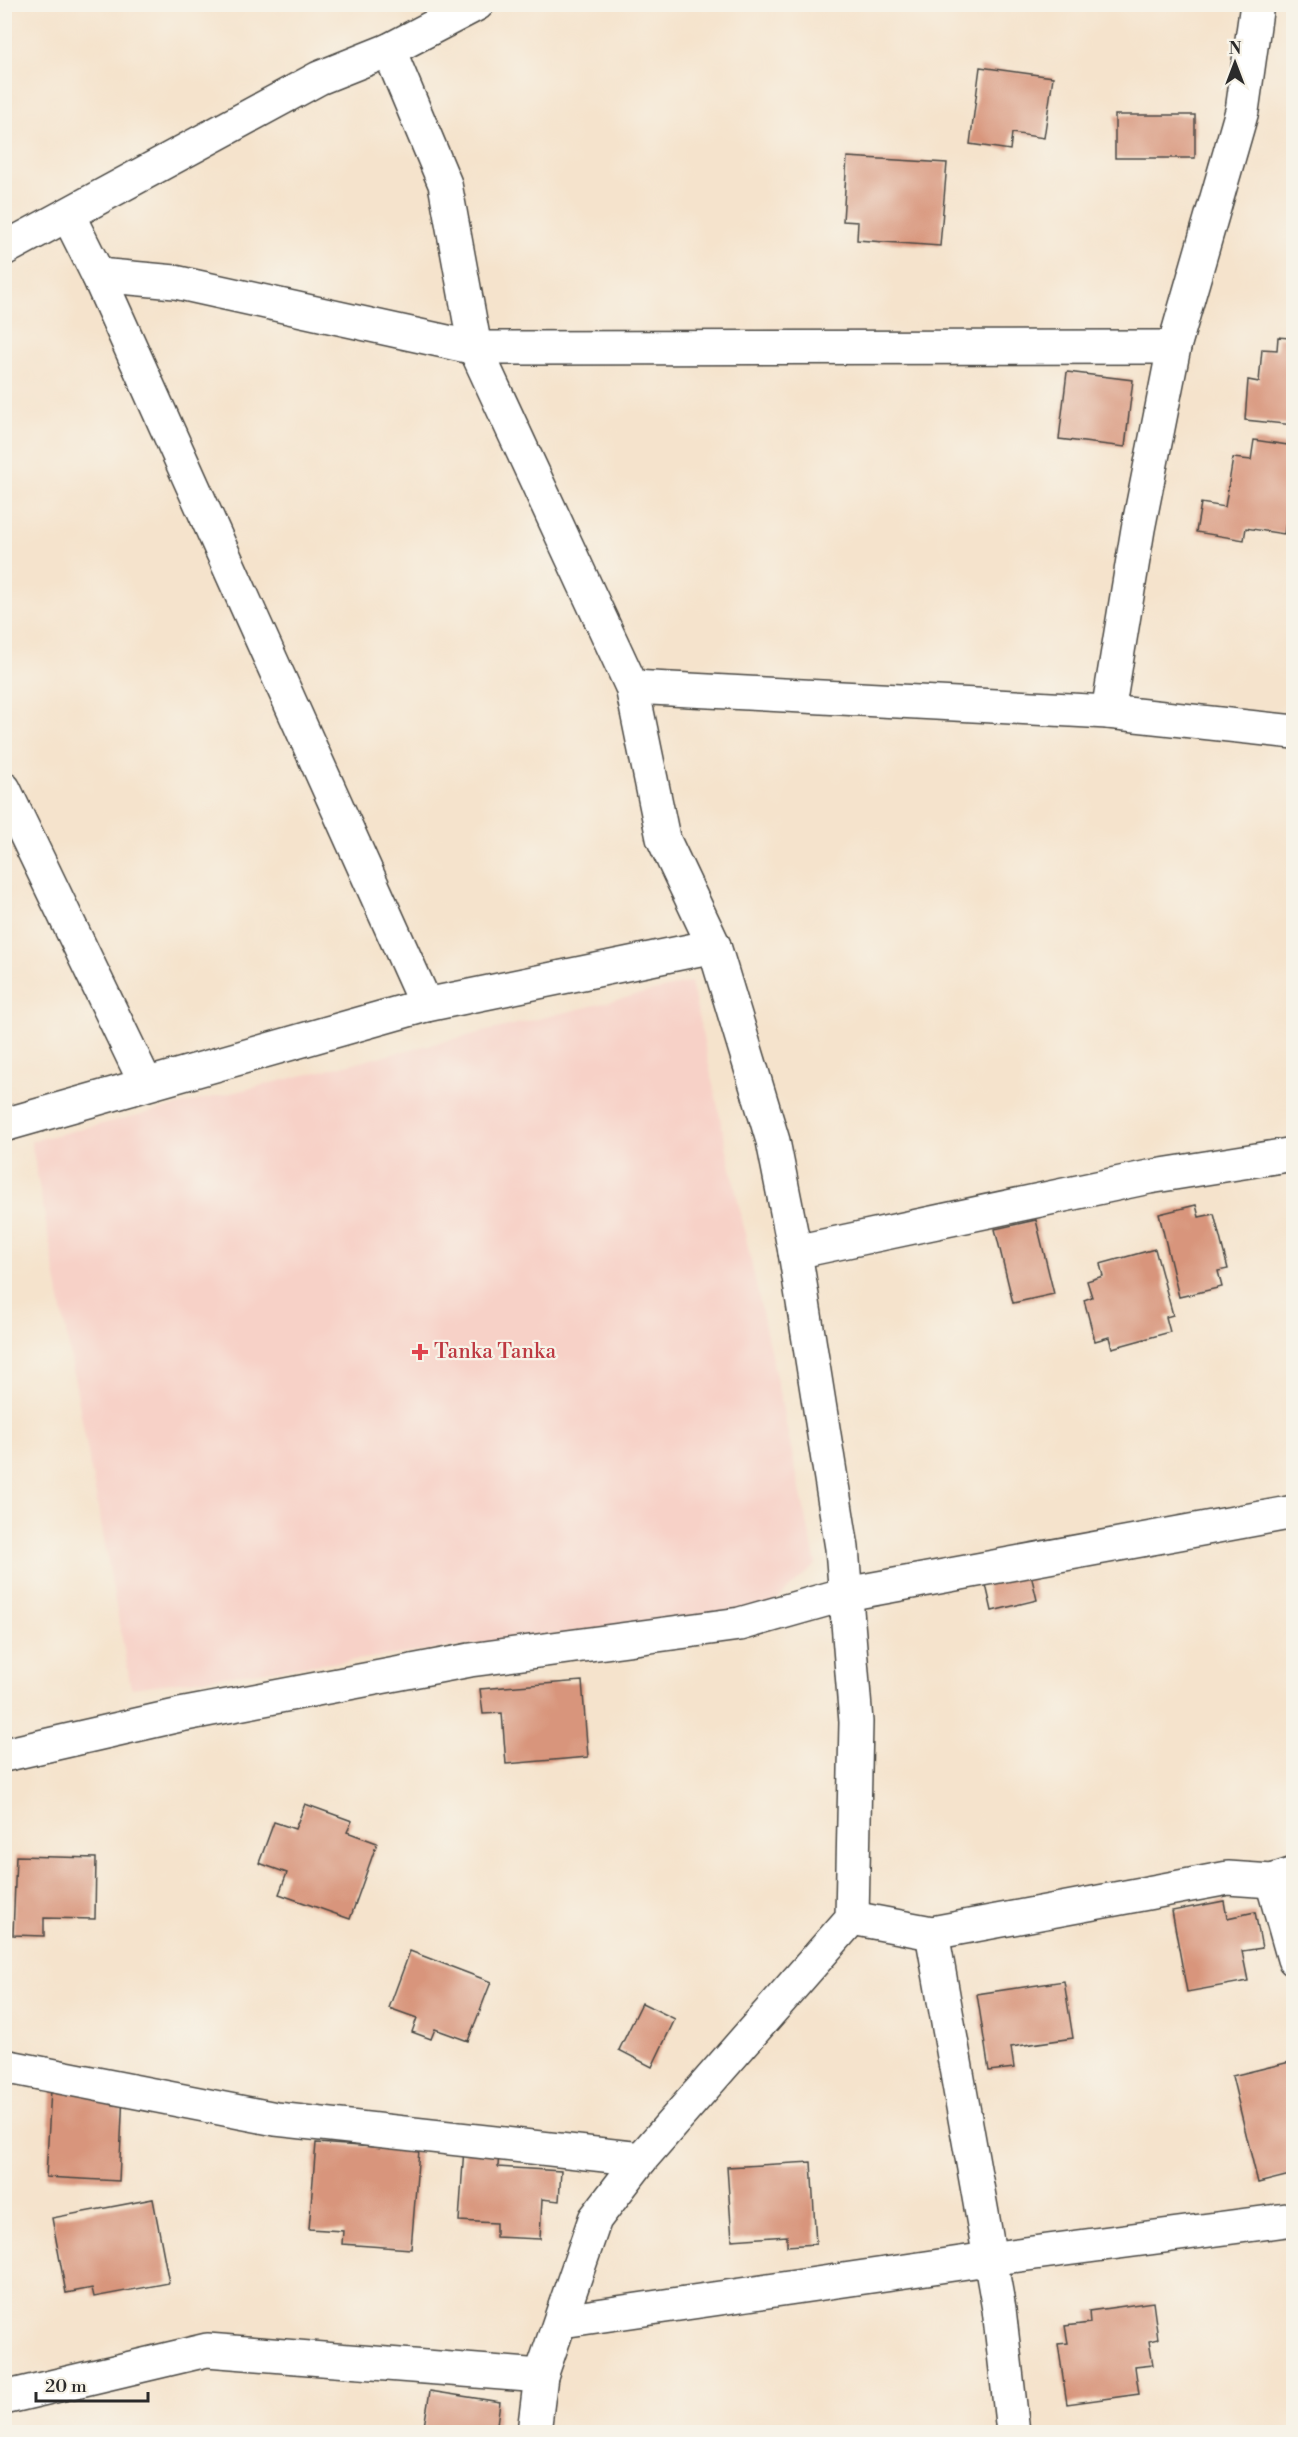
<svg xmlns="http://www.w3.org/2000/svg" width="1298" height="2437" font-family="'Libre Bodoni',serif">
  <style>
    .built { fill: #f7d1c7 }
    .building { fill: #d8957b }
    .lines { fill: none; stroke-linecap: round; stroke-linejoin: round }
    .street-casing { stroke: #494743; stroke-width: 36 }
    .street { stroke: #fff; stroke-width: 33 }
    .health-dot { fill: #e0444e; stroke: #f7f3e8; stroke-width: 2 }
    .labels { text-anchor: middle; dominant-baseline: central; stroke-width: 4.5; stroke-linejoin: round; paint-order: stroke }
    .health-label { font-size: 21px; fill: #be3a42; stroke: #f7f3e8; text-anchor: start }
  </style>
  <rect width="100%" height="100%" fill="#f7f3e8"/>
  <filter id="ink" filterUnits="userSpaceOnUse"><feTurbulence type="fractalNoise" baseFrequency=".0167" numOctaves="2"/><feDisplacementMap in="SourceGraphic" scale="12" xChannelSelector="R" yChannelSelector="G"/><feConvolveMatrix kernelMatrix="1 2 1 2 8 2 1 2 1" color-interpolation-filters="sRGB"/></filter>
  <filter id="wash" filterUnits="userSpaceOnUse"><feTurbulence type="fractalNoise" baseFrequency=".008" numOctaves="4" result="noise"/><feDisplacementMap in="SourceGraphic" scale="24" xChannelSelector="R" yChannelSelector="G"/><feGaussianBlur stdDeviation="1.35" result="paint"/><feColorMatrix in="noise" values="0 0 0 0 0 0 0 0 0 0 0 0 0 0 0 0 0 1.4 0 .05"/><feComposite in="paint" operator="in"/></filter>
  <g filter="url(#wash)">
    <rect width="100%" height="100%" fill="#f5e3cc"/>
    <!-- built -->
    <path class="built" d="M691,982L816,1564L768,1608L131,1688L31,1141Z"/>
    <g id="blocks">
      <!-- building -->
      <g class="building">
        <path d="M980,67L1053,77L1044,138L1012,133L1010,150L970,144Z"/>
        <rect x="1115" y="115" width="80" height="43"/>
        <path d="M847,157L947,163L940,246L857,240L858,222L843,221Z"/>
        <path d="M1290,332H1294V425L1245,420L1248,380L1259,382L1262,349L1277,350L1278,337L1289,338Z"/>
        <path d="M1067,372L1133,380L1125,447L1059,439Z"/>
        <path d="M1254,440L1294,446V474L1284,534L1246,528L1244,540L1196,532L1201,503L1225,507L1233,458L1251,460Z"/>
        <path d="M1196,1205L1199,1217L1214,1214L1228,1269L1218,1271L1222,1287L1179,1297L1159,1214Z"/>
        <path d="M1036,1220L1054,1294L1013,1303L995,1229Z"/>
        <path d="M1155,1249L1173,1315L1166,1317L1170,1332L1112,1348L1109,1337L1095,1341L1084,1300L1092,1297L1087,1281L1103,1276L1100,1264Z"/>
        <path d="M1029,1566L1037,1600L992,1611L984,1576Z"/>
        <path d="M582,1681L588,1757L506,1764L502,1713L483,1714L480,1689Z"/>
        <path d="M305,1804L352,1821L347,1832L377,1843L350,1919L279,1894L287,1873L259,1863L274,1822L295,1829Z"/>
        <path d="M16,1856L96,1858L95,1919L44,1918V1936L13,1935Z"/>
        <path d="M1224,1901L1227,1918L1255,1912L1262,1948L1242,1951L1248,1981L1187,1992L1172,1911Z"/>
        <path d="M410,1951L491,1982L468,2041L435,2029L431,2039L412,2032L417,2018L389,2008Z"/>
        <path d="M1064,1981L1073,2038L1011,2047L1014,2068L989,2071L977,1994Z"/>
        <path d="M642,2003L675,2019L652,2067L619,2050Z"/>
        <path d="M1294,2061V2174L1258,2183L1232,2076Z"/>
        <path d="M51,2089L123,2093L119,2181L46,2177Z"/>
        <path d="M316,2143L419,2150L411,2249L342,2244L343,2231L309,2229Z"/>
        <path d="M464,2148L499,2151L498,2167L561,2171L559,2201L542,2199L540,2239L496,2237V2223L459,2221Z"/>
        <path d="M811,2162L816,2244L787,2246V2236L732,2240L727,2167Z"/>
        <path d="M153,2199L169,2283L94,2297L92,2288L66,2293L52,2218Z"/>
        <path d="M1153,2302L1158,2339L1149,2341L1153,2365L1135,2367L1139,2394L1067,2404L1058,2344L1068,2343L1065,2326L1090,2323L1089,2311Z"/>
        <path d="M430,2391L500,2402L496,2432H423Z"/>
      </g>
    </g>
  </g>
  <g filter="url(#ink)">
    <use href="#blocks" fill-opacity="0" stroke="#494743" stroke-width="1.5"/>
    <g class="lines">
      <defs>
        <g id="street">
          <path d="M389,50L445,184L475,348L632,687L663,838L714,946L773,1141L795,1252"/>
          <path d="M68,215L98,275L426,1005"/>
          <path d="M4,249L319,78L389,50L477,4"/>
          <path d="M98,275L175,282L475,348L1174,347"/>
          <path d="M632,687L1108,712L1294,732"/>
          <path d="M1108,712L1138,529L1174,347L1242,111L1257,4"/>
          <path d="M4,789L146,1084"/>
          <path d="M4,1125L426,1005L714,946"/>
          <path d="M4,1755L180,1715L470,1660L740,1624L846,1594L1294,1512"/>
          <path d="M1272,1881L1294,1959"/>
          <path d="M852,1918L932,1933L1228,1878L1272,1881L1294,1874"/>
          <path d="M932,1933L999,2309L1013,2432"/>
          <path d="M4,2066L276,2119L641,2159"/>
          <path d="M562,2321L988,2259L1294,2219"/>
          <path d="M4,2398L207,2350L541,2376"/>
          <path d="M534,2432L541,2376L595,2219L641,2159L852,1918L856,1722L842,1548L795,1252L1149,1177L1294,1154"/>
        </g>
      </defs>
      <!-- street casing -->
      <use href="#street" class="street-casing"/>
      <!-- street -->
      <use href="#street" class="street"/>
    </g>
  </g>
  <!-- markers -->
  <path class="health-dot" d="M417 1343h6v6h6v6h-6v6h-6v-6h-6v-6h6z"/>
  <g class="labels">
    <!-- health labels -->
    <g class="health-label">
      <text x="434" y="1352">Tanka Tanka</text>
    </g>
  </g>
  <!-- margin -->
  <rect width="1298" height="2437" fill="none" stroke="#f7f3e8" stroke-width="24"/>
  <!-- north arrow -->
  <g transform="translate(1235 63)" stroke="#f7f3e8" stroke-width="4.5" paint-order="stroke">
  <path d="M0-4.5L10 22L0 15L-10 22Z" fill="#2b2b2b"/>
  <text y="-9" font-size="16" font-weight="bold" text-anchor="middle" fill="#2b2b2b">N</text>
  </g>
  <!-- scale -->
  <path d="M36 2392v9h112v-9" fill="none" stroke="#2b2b2b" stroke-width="3"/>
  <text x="45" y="2392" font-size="18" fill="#2b2b2b" stroke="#f7f3e8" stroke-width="4.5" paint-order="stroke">20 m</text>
</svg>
